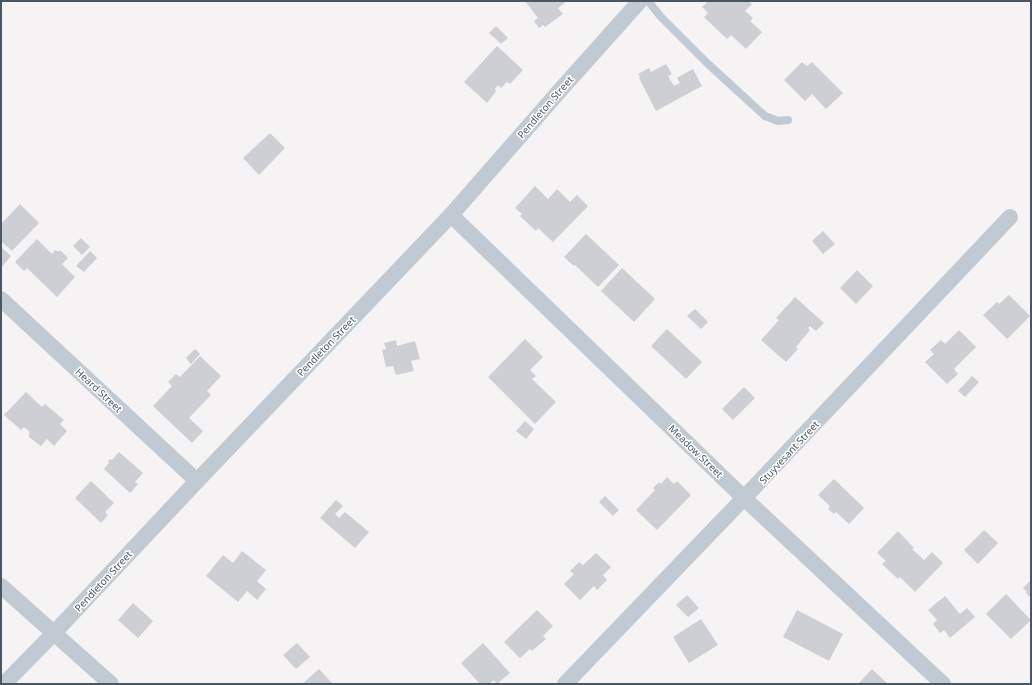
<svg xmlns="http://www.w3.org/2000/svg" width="1032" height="685" font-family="'Noto Sans',sans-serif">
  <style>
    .building { fill: #cdcfd5 }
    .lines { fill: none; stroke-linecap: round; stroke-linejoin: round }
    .lane { stroke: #c1cad2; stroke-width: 8 }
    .street { stroke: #c1cad2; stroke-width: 16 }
    .labels { text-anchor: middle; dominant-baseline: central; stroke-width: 3; stroke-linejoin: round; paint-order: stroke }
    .street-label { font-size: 10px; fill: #4a5661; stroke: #fff }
  </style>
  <rect width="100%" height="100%" fill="#f5f3f3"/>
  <!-- building -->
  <g class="building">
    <path d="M525,1H563L565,3L558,8L563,14L545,27L543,25L539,28L534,21L538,18Z"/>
    <path d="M708,1H748L752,4L745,11L753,18L750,21L762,32L746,49L731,35L727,39L704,17L708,13L702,7Z"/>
    <path d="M496,26L508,38L501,44L489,33Z"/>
    <path d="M497,46L523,70L510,84L507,82L501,88L498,85L495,89L496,91L494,94L487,103L464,82Z"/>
    <path d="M802,62L807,66L812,62L843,93L826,109L812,94L805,101L784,80Z"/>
    <path d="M666,64L672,74L668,76L674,86L680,83L677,78L693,69L702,86L656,111L639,78L640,77L638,74L649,68L651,72Z"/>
    <path d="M270,133L285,148L259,175L243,158Z"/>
    <path d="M535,186L548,199L557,189L570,202L577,195L588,206L553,242L538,228L536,231L520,216L522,214L515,208Z"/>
    <path d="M20,204L39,223L12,251L1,241V224Z"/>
    <path d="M823,231L835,244L823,254L812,241Z"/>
    <path d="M586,234L619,265L598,287L575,265L574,266L564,257Z"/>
    <path d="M81,238L90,247L82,255L73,246Z"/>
    <path d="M37,239L52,254L55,250L58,252L60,250L68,258L62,264L75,277L57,297L27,268L24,271L15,262Z"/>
    <path d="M1,247L11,256L1,268Z"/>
    <path d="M90,251L97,258L84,272L76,266Z"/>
    <path d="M622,268L655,299L634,322L601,291Z"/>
    <path d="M857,270L873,286L856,304L840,288Z"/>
    <path d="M1009,295L1030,316L1007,339L983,315L997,302L999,304Z"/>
    <path d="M795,297L824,323L816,331L810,326L808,328L810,330L796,347L798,349L786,362L761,340L779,320L776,318Z"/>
    <path d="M695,309L708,322L701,329L687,316Z"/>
    <path d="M667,329L702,362L686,379L651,346Z"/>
    <path d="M959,330L976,347L954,369L958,374L947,384L925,362L934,354L930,350L941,340L945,344Z"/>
    <path d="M525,339L543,357L530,370L536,376L532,379L556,402L535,424L488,377Z"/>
    <path d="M396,340L397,346L415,341L420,359L411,361L414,371L396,375L393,366L386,367L382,350L386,349L384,343Z"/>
    <path d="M195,349L200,354L191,364L186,358Z"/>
    <path d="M200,356L221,376L207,391L211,395L189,418L203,431L192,443L153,406L172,386L168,382L176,374L180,377Z"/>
    <path d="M972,376L979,382L965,397L958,391Z"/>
    <path d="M744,387L755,398L733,420L722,409Z"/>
    <path d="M26,392L42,407L45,404L64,420L60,424L67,431L54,446L47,439L41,446L29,437V433L30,432L24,427L21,430L4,415Z"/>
    <path d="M525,421L534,429L526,439L516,431Z"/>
    <path d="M119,452L143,473L135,482L138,484L130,493L104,469L109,463L108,461L110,459L112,460Z"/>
    <path d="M667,477L674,484L677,481L691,495L657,530L636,510L655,490L653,488L659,482L661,484Z"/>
    <path d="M834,479L864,508L849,524L836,512L834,514L828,509L830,506L818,495Z"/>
    <path d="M91,481L114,503L105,512L108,515L101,523L75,498Z"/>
    <path d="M605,496L619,510L613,516L599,502Z"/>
    <path d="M336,500L343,506L335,514L339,518L345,512L369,532L355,548L320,518Z"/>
    <path d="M984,530L998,543L978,564L964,550Z"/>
    <path d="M898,531L914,548L912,549L924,560L932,552L943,563L915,592L900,577L898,579L882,564L886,561L877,553Z"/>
    <path d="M242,551L266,570L257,581L266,589L257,600L247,591L238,602L206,576L223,555L233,563Z"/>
    <path d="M596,553L611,567L603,575L607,580L597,590L594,586L580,600L564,584L574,574L570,571L579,562L583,565Z"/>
    <path d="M1031,580V598L1026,593L1027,592L1023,588Z"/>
    <path d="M1006,594L1031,620L1011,639L986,614Z"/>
    <path d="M687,595L699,608L688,617L676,605Z"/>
    <path d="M945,596L960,614L967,608L975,617L950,638L944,630L940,633L933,624L937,620L928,610Z"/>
    <path d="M133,603L153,621L138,638L118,620Z"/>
    <path d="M537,610L553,626L543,636L546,639L532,651L530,649L520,658L504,642Z"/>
    <path d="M797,610L843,634L829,661L783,637Z"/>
    <path d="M701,619L718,645L689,663L673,637Z"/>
    <path d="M297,643L310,657L296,669L283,655Z"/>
    <path d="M483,643L510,673L497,684L494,680L489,684H480L461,663Z"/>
    <path d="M319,669L333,684H302Z"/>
    <path d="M872,669L888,684H858Z"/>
  </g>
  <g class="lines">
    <!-- lane -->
    <path class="lane" d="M648,1L661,17L707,63L765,116L778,121L788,120"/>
    <!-- street -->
    <g class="street">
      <path d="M451,215L744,498L943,684"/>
      <path d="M1,299L197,481"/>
      <path d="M1,586L111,684"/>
      <path d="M4,684L54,633L197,481L451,215L563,87L640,1"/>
      <path d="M565,684L744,498L1010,217"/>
    </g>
  </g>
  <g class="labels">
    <!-- street labels -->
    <g class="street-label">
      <text transform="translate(545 107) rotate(-49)">Pendleton Street</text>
      <text transform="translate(326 346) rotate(-46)">Pendleton Street</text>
      <text transform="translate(99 390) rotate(43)">Heard Street</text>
      <text transform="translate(696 451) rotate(44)">Meadow Street</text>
      <text transform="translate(789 452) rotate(-47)">Stuyvesant Street</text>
      <text transform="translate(103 581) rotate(-47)">Pendleton Street</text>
    </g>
  </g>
  <!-- border -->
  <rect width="1032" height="685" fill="none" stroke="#4a5661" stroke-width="4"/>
</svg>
